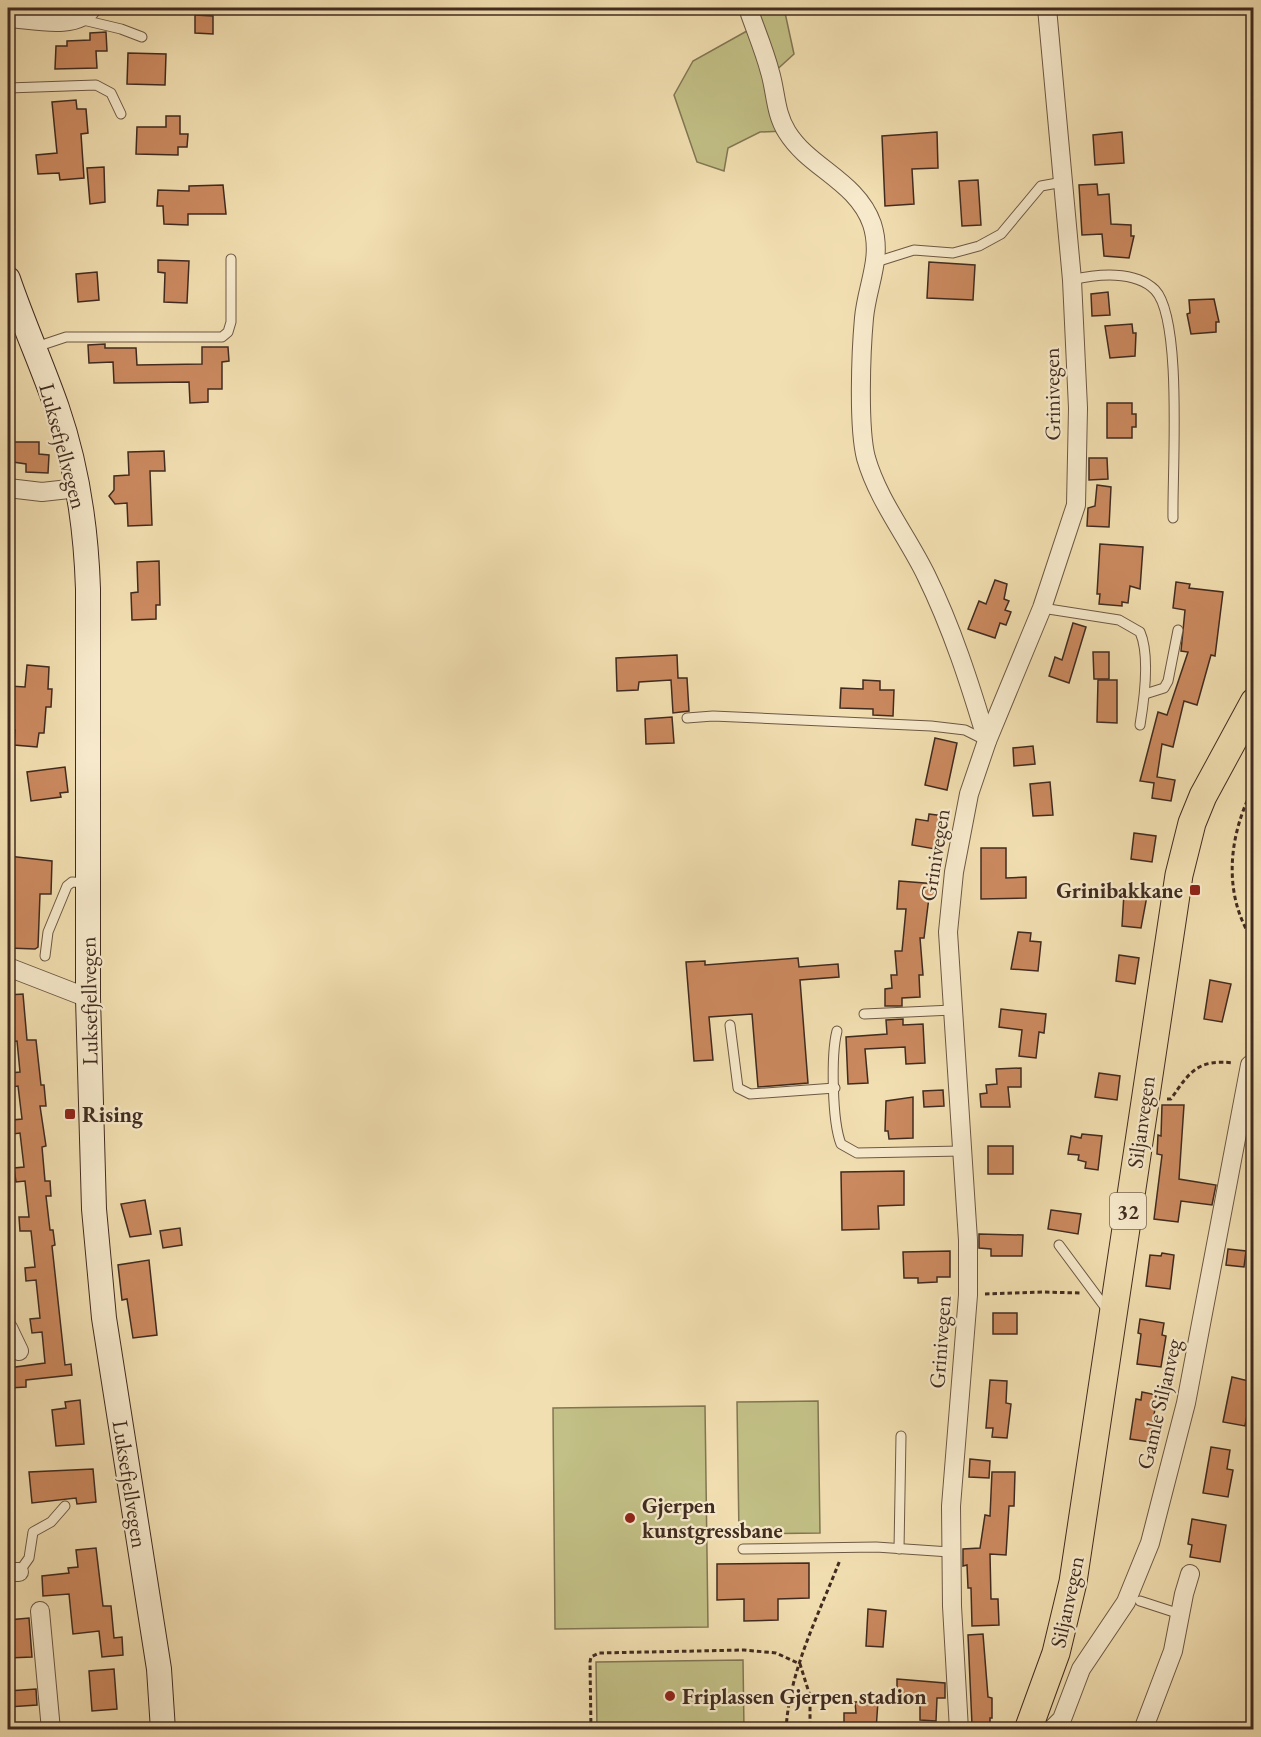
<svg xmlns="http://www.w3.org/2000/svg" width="1261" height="1737" font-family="'EB Garamond',serif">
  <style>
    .green { fill: #c2c086; stroke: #817653; stroke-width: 1.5 }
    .building { fill: #cb895f; stroke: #402b20; stroke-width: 1.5 }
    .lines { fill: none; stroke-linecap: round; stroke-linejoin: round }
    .service-casing { stroke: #6c5844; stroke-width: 11 }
    .minor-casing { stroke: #6c5844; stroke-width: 20 }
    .secondary-casing { stroke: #402b20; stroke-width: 26 }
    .primary-casing { stroke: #402b20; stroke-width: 29 }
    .path { stroke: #402b20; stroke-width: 3; stroke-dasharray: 4.5 3; stroke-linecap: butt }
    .service { stroke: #f7eacc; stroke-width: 9 }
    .minor { stroke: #f7eacc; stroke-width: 18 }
    .secondary { stroke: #f7eacc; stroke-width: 24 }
    .primary { stroke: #f2dfb1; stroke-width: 27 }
    .poi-dot { fill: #8f2418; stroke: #f7eacc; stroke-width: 2 }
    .labels { text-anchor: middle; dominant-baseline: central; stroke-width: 4.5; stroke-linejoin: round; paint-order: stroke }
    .shield { fill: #f7eacc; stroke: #776454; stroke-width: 1.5 }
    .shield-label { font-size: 21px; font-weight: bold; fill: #402b20 }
    .street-label { font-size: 22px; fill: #402b20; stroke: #f7eacc }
    .poi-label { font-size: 22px; font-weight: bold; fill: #402b20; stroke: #f7eacc; text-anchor: start }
  </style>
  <rect width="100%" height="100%" fill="#f2dfb1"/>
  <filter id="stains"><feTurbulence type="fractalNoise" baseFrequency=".00333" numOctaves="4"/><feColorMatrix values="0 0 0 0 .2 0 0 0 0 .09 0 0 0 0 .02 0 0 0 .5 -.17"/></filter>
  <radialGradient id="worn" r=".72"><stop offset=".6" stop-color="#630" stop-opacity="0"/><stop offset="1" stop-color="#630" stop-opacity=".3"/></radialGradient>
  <!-- green -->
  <g class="green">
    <path d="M750,8H784L794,54L771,75L785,131L760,132L728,148L724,171L697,162L674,95L693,61L754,27Z"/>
    <path d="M818,1401L820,1533L739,1534L737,1402Z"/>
    <path d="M705,1406L708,1627L555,1629L553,1408Z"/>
    <path d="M743,1660L744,1729H597L596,1662Z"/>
  </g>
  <!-- building -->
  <g class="building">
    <path d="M195,15L213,16V34L195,33Z"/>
    <path d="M106,32L107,51H96L97,68L55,69L56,46H67V41L90,40V33Z"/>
    <path d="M128,53L166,54L165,85L127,84Z"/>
    <path d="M76,100L77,109H86L88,133L81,134L84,178L60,180L59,173L38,174L36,155L57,153L52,102Z"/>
    <path d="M166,116H180V134H188L187,147H178V155L136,154L137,127H166Z"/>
    <path d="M937,132L938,168L912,169L914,204L885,206L882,136Z"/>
    <path d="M1122,132L1124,163L1095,165L1093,135Z"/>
    <path d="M104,167L105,202L90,204L87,168Z"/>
    <path d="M978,180L981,225L962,226L959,181Z"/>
    <path d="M1097,184L1098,195L1109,194L1111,224L1131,225V236H1134L1129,258L1104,256L1102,234L1082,235L1079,185Z"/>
    <path d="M223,185L226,214H188V225L164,224L163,206H157L158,190L189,191V186Z"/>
    <path d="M158,260L189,261L187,303L164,302L165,273L158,272Z"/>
    <path d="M929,262L975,265L973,300L927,298Z"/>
    <path d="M97,272L99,300L78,302L76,274Z"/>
    <path d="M1108,292L1110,315L1092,316L1091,294Z"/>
    <path d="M1214,299L1219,322H1216V332L1191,334L1187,314L1190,313L1189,300Z"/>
    <path d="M1132,324L1133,333H1136L1135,356L1110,358L1105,326Z"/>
    <path d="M105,344V348H136L137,365L202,364V347H228L229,361L222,362V389H208V402L190,403L189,382L114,383L113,362L89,363L88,345Z"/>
    <path d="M1107,403H1132V414H1136V427H1132V438H1107Z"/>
    <path d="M13,442H39V454L49,455L48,473L26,472V464L13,462Z"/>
    <path d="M164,451L165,471H150L152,525L128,526L127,503L115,504L109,496L114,490V476L129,475L128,452Z"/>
    <path d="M1089,458H1107L1108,479L1089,480Z"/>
    <path d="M1097,485L1111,487L1109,527L1087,526L1088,508L1095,506Z"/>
    <path d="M1100,544L1143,547L1140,589L1130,586L1128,603L1122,602V606L1099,604L1100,594H1097Z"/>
    <path d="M159,561L160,605H156V619L132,620L131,593L138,592L137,562Z"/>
    <path d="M995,580L1007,584L1004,599L1009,601L1005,610L1011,612L1006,625L1000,623L995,638L968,629L979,601L986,604Z"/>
    <path d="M1176,582L1190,584L1189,588L1223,592L1215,656L1211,655L1197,705L1184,701L1173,747L1162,744L1157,777L1175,780L1171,801L1152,798L1154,783L1140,781L1158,712L1167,715L1188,652L1181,651L1185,610L1173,608Z"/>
    <path d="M1073,623L1086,627L1069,683L1049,676L1055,657L1062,660Z"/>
    <path d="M1093,652H1109V679H1094Z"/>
    <path d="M677,655L678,678H687L689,711L673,713L671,680L639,682L638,690L617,691L616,658Z"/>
    <path d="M27,665L49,667L48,689H52L51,707H46L44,733H39L37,747L14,745L15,730H8L10,686L25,687Z"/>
    <path d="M863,680L880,681V690H894L893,716L873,715V709L840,708L841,688L863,689Z"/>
    <path d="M1098,680H1117V723L1097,722Z"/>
    <path d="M672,717L674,743L646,744L645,719Z"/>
    <path d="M935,738L957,743L947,790L925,785Z"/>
    <path d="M1033,746L1035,764L1014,766L1013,748Z"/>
    <path d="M65,767L68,792L60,793L61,797L31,801L27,772Z"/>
    <path d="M1050,782L1053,815L1033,816L1030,784Z"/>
    <path d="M929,814L944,816L935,849L912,845L916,819L928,821Z"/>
    <path d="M1134,833L1156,836L1152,862L1131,859Z"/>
    <path d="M981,848H1006V878L1026,877V898L981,899Z"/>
    <path d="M8,856L52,861L51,894H40L38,947L35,949L9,948Z"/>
    <path d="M899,881L937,884L936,898L929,897L924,938H920L923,975H919L920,997L902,998V1006H885V989L892,988L891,975H897L895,951H902L906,909H897Z"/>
    <path d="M1124,893L1147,896L1141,928L1122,926Z"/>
    <path d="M1018,932L1031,933L1030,941L1041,942L1038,971L1011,969Z"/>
    <path d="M1119,955L1139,958L1135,984L1116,981Z"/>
    <path d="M798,958L799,967L838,964L839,977L800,980L808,1083L758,1087L752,1014L709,1017L713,1060L694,1061L686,962L705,961V965Z"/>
    <path d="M1210,980L1231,984L1222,1022L1204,1019Z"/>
    <path d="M23,994L27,1040H36L41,1085H44L46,1106H40L46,1146L42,1147L45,1181H50L51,1196H46L50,1230H53L55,1245L52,1246L65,1365L71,1364L72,1375L26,1380V1387L9,1388L8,1368L45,1363L42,1332L32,1333L30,1319L40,1318L36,1280L26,1281L25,1268L35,1267L31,1231H20L19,1217H29L25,1181L16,1182L14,1168L24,1167L20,1133L13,1134L12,1120L22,1119L18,1086L11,1087L10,1073L20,1072L17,1041L8,1042V995Z"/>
    <path d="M1001,1009L1046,1014L1044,1033L1039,1032L1036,1058L1019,1056L1022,1030L999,1027Z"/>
    <path d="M903,1019V1025L923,1024L925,1063L906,1064L905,1047L865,1049L868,1083L848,1084L846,1037L887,1034L886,1020Z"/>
    <path d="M1021,1068V1087H1008L1010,1107H981L980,1094L987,1093L986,1085L997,1084L996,1069Z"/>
    <path d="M1099,1073L1120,1076L1117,1100L1095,1097Z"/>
    <path d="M943,1090L944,1106L924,1107L923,1091Z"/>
    <path d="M913,1097V1138L889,1139L888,1131H885L886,1101Z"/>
    <path d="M1162,1105H1184L1179,1179L1216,1185L1212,1205L1181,1201L1178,1222L1154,1219L1162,1155L1157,1154L1158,1135L1161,1136Z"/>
    <path d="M1082,1134L1102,1136L1098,1170L1085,1168L1086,1162L1078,1160L1079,1155L1068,1154L1071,1136L1081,1138Z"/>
    <rect x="988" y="1146" width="25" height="28"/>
    <path d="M904,1171V1205L878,1206L879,1229L842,1230L841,1172Z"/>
    <path d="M145,1200L151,1234L130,1237L121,1204Z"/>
    <path d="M1051,1210L1081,1214L1078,1234L1048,1229Z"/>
    <path d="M180,1228L182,1245L163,1248L160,1231Z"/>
    <path d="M979,1234L1023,1235L1022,1256H991V1249L979,1248Z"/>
    <path d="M1228,1249L1246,1251L1244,1267L1226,1265Z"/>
    <path d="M950,1251V1277H937V1282L918,1283V1278H904L903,1252Z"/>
    <path d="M1162,1253L1174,1255L1170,1289L1146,1286L1150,1255L1161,1256Z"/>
    <path d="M149,1260L157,1335L133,1338L127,1299L122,1300L118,1265Z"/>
    <rect x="993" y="1313" width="24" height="21"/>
    <path d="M1140,1319L1164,1323L1162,1335L1166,1336L1161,1367L1137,1364L1141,1334L1138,1333Z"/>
    <path d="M1232,1377L1253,1382L1245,1426L1223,1422Z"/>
    <path d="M990,1380L1007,1381L1006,1403L1011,1404L1007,1438L992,1437L993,1428H986Z"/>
    <path d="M1142,1392L1157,1395L1150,1442L1130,1439L1136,1399L1141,1400Z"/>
    <path d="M80,1400L84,1444L56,1446L52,1410L66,1408L65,1402Z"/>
    <path d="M1211,1447L1230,1450L1227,1469L1233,1470L1228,1497L1203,1493Z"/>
    <path d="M970,1459L990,1461L989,1478L969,1477Z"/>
    <path d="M93,1469L96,1502L77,1504L76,1498L32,1503L29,1472Z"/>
    <path d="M992,1472H1015L1014,1506H1009L1006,1555L990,1554L991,1599H998L999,1625L972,1626L971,1588H968L967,1565L963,1566V1549L980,1548L985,1515L990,1516Z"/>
    <path d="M1192,1519L1226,1525L1220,1562L1190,1557L1192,1545L1188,1544Z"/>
    <path d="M96,1548L103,1606H111L114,1638L122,1637L123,1655L102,1657L99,1631L73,1634L69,1594L43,1596L42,1576L69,1573L68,1568L78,1567L76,1550Z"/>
    <path d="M809,1563V1598L778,1599V1620L744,1621V1599L717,1600V1564Z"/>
    <path d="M868,1609L886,1611L883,1647L866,1646Z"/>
    <path d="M29,1618L32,1657L8,1658V1620Z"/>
    <path d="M983,1634L988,1697L992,1698V1718H990V1725H972L968,1635Z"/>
    <path d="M114,1669L117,1709L92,1711L89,1671Z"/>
    <path d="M897,1679L945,1683V1698H937L936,1721L920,1720V1701H897Z"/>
    <path d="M36,1689L37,1705L8,1707V1691Z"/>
    <path d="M878,1701L876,1730H844V1713H856L855,1702Z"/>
  </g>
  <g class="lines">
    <defs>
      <g id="service">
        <path d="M79,19L121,29L142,37"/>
        <path d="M8,88L96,85L111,93L121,114"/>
        <path d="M876,262L914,250L953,253L979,246L1001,234L1041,186L1063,182"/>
        <path d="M1072,280C1097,274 1135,270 1155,290C1183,319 1172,474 1173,518"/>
        <path d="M36,347L66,337H222L228,332L231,322V259"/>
        <path d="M1042,608L1119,620L1140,632C1150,655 1144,701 1140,725"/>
        <path d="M1145,694L1164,688L1168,681L1178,630"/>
        <path d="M687,718L713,716L931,726L965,730L987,741"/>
        <path d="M45,956L48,932L67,886L72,882L88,883"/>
        <path d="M864,1014L953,1010"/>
        <path d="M730,1025L738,1088L750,1094L835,1088"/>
        <path d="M837,1031C831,1054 832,1121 841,1144L857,1153L962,1151"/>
        <path d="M1059,1245L1108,1311"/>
        <path d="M743,1549L876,1547L950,1552"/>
        <path d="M899,1549L901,1436"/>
        <path d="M19,1572L29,1558L33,1532L51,1522L65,1506"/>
        <path d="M1140,1601L1180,1614"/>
      </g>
      <g id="minor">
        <path d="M748,8C755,29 764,49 770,72C776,92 775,113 787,132C809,168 857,181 872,224C883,258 867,285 864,318C861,351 858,427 866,458C878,500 907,536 926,575C952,628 970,684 987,741"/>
        <path d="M8,18C31,19 77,31 92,8"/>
        <path d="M8,488L42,492L78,488"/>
        <path d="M8,967L88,998"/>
        <path d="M8,1328L19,1351"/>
        <path d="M8,1572H19"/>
        <path d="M40,1611L51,1730"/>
        <path d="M959,1730L952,1606L951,1506L968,1295V1240L948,932L954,872L969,794L987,741L1042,608L1076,505L1078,408L1072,280L1047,8"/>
        <path d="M1051,1730L1062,1719L1081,1669L1126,1602L1150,1543L1186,1403L1250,1065"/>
        <path d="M1143,1730L1173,1651L1184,1594L1190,1574"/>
      </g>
      <path id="secondary" d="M8,279C23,323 42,365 57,408C77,466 86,527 88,589V998L94,1209L104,1318L159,1669L163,1730"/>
      <path id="primary" d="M1028,1730L1056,1653L1073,1582L1179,875L1192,823L1203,796L1254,702"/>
    </defs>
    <!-- service casing -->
    <use href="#service" class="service-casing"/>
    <!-- minor casing -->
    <use href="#minor" class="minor-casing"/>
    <!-- secondary casing -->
    <use href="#secondary" class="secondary-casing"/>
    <!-- primary casing -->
    <use href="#primary" class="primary-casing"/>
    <!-- path -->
    <g class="path">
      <path d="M1254,787C1228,835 1222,896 1254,942"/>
      <path d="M1167,1099H1171C1190,1071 1198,1059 1234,1063"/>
      <path d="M985,1294L1042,1292L1080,1293"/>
      <path d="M591,1730L590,1662L591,1657L599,1653L744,1650L776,1653L800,1664L810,1696V1730"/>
      <path d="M786,1730C789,1671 819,1614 840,1560"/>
    </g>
    <!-- service -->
    <use href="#service" class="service"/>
    <!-- minor -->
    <use href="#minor" class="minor"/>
    <!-- secondary -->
    <use href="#secondary" class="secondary"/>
    <!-- primary -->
    <use href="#primary" class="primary"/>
  </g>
  <!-- markers -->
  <g class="poi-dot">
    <rect x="1189" y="884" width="12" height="12" rx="3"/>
    <rect x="64" y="1108" width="12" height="12" rx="3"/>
    <circle cx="630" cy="1518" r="6"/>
    <circle cx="670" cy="1696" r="6"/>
  </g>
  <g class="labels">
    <!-- shield labels -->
    <rect class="shield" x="1110" y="1193" width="36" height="36" rx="4.5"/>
    <g class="shield-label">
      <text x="1128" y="1211">32</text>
    </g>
    <!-- street labels -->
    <g class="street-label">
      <text transform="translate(1052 394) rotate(-91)">Grinivegen</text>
      <text transform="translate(63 446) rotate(75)">Luksefjellvegen</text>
      <text transform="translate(935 855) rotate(-81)">Grinivegen</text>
      <text transform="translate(89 1001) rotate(-91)">Luksefjellvegen</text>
      <text transform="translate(1141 1122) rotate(-82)">Siljanvegen</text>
      <text transform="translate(940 1342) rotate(-86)">Grinivegen</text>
      <text transform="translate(1159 1404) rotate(-77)">Gamle Siljanveg</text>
      <text transform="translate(130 1484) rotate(81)">Luksefjellvegen</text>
      <text transform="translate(1067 1602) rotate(-78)">Siljanvegen</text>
    </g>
    <!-- poi labels -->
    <g class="poi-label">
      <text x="1183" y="890" text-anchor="end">Grinibakkane</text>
      <text x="82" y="1114">Rising</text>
      <text x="642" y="1505">Gjerpen<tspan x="642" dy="25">kunstgressbane</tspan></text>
      <text x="682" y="1696">Friplassen Gjerpen stadion</text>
    </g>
  </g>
  <!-- margin -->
  <rect width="1261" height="1737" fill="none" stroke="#f2dfb1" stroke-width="30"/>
  <rect x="9" y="9" width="1243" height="1719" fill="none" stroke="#402b20" stroke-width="3"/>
  <rect x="15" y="15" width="1231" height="1707" fill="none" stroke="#402b20" stroke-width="1.5"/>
  <rect width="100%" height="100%" filter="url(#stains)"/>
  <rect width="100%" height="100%" fill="url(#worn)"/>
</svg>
